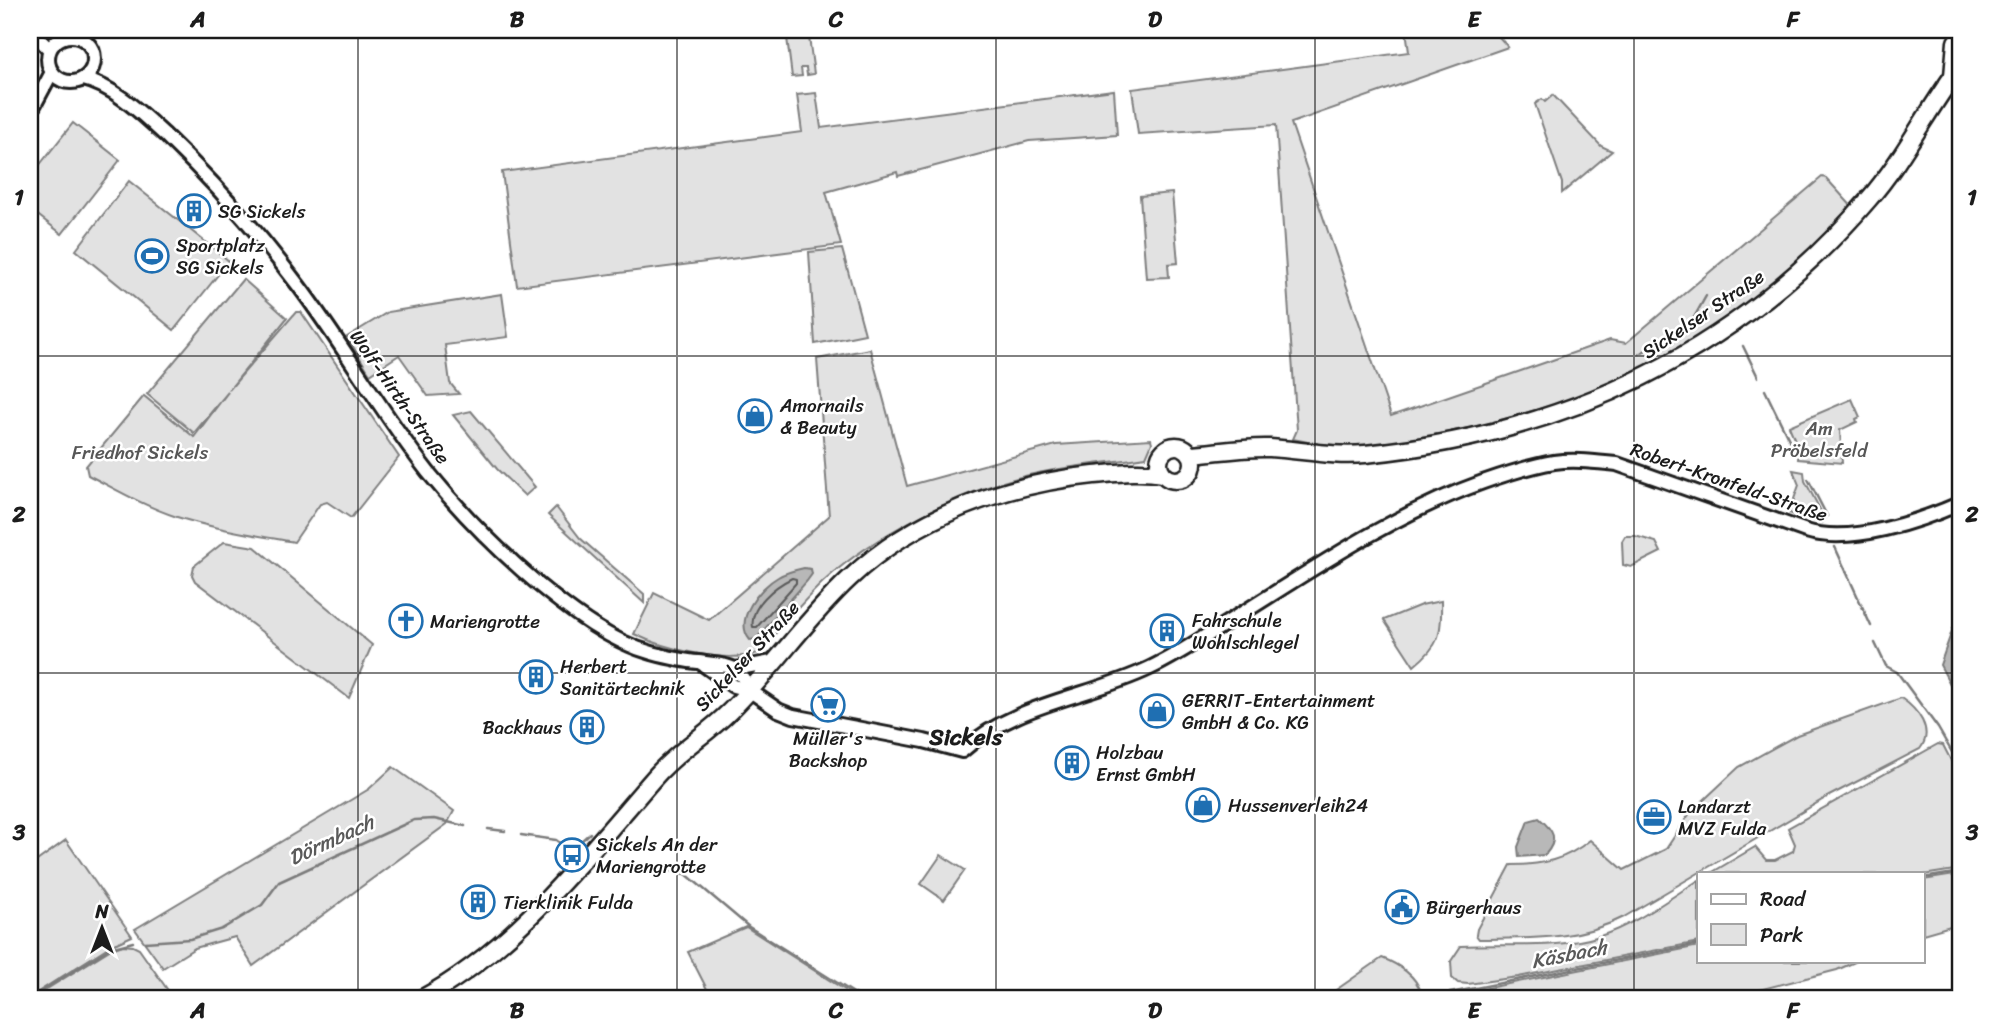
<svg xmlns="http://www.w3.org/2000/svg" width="1991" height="1029" font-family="Sriracha,sans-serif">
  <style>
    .green { fill: #e2e2e2; stroke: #7f7f7f; stroke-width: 2 }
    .water { fill: #b8b8b8; stroke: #7a7a7a; stroke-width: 2 }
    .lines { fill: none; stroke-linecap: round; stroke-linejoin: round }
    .shore { stroke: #5a5a5a; stroke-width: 2 }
    .stream { stroke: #7a7a7a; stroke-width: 2.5 }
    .minor-casing { stroke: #1c1c1c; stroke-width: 18 }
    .major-casing { stroke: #1c1c1c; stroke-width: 21 }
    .minor { stroke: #fff; stroke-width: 12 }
    .major { stroke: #fff; stroke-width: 16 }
    .grid { fill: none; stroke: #1c1c1c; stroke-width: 2; stroke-opacity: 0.55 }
    .labels { text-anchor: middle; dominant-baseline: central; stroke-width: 5; stroke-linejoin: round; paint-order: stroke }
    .poi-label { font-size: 19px; fill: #1c1c1c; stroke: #fff; text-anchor: start }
    .street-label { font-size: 19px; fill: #1c1c1c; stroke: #fff }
    .park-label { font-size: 19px; fill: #575757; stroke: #fff }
    .water-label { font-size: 21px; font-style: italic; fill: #5a5a5a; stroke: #fff }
    .quarter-label { font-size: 23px; font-weight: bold; fill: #1c1c1c; stroke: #fff }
    .neatline { fill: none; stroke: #1c1c1c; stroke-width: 2.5 }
    .grid-label { font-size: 23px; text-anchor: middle; font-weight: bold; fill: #1c1c1c }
  </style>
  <rect width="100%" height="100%" fill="#fff"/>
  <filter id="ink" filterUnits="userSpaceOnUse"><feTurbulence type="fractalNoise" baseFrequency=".0143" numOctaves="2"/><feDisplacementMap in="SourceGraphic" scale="14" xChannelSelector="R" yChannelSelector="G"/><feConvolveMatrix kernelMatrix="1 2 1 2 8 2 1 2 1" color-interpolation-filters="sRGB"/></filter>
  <g filter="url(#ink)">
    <!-- green -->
    <g class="green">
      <path d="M786,30H808L814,74L807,75L806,68H801L802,76L792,77Z"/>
      <path d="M1406,30H1493L1508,47L1291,123L1391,416L1610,340L1626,343L1822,177L1826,178L1855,210L1733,320L1626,384L1487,424L1392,444L1333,447L1293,439L1297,430L1276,125L1138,134L1132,89L1409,52Z"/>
      <path d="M1114,90L1117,135L1029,141L898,176L897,172L826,192L841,245L517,286L502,172L802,132L797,95L816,93L821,128Z"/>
      <path d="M1553,95L1601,146L1612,151L1562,193V183L1535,104L1542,99L1545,102Z"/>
      <path d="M73,123L120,160L62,234L30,209V177Z"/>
      <path d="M129,181L229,261L174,330L76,250Z"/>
      <path d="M1172,193L1178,263L1168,264L1169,277L1146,278L1140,196Z"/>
      <path d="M842,249L865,334L815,344L809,252Z"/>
      <path d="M243,279L287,318L229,390L296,312H301L399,457L351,518L327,502L320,504L294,542C255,535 215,529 177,517C146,507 117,490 88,475L86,466L144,396L194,437L228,392L194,433L147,394Z"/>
      <path d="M502,294L508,337L445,345L450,383L459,394L428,396L399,355L370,374L347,337L388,312Z"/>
      <path d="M870,349L907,486L1056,445L1151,439L1152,443L1146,457C1106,463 1065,466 1025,476C958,492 874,535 823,582C800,604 780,629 758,653C725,664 665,649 634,634L654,593L709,620L829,516L817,359Z"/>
      <path d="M1852,399L1860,417L1856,419L1857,422L1840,430L1842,463L1798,459L1799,450L1789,426Z"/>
      <path d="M471,411L535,487L525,496L497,469L453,415Z"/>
      <path d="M1793,470L1804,472L1805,481L1825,519L1822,523L1789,513L1799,485Z"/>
      <path d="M556,507L580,538L644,594V603L548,515Z"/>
      <path d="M1625,536H1635L1656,542L1661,552L1631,567L1623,565L1622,541Z"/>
      <path d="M224,542L255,547L372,645L349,698L195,581L192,575L194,566Z"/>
      <path d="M1441,601C1442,634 1440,645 1414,666L1384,620L1421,605Z"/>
      <path d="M1901,698C1917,709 1935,730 1920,749L1829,796L1624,917C1578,941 1529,938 1479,939L1476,935L1477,929L1511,865C1542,865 1566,860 1590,840L1624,870L1666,849L1690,813L1739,767L1797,735Z"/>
      <path d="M1938,744L1943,745L1961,780V869L1923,875L1711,873L1755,847L1766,860H1775L1793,851L1795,844L1788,828Z"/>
      <path d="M393,767L454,811L447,824L253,966L235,937L195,948L163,968L135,929L369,789Z"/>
      <path d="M66,840L132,936L110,946L30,997V866Z"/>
      <path d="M941,855L965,870L944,900L921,884Z"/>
      <path d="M1961,874V923L1923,934V880Z"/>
      <path d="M1699,880V942L1518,977L1468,984L1458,983L1452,978L1451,961L1461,946C1507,943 1555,950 1600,936C1635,925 1668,899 1699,880Z"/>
      <path d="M746,927L859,999H712L688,952Z"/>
      <path d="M123,945L133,946L139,949L174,999H31L111,949Z"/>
      <path d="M1699,946V961H1857L1837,970L1724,999H1452L1454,995L1478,990Z"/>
      <path d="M1382,958C1398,964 1417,976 1421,993L1418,997L1409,999H1323Z"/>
    </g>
    <!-- water -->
    <g class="water">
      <path d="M804,568L811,569L812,574L807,581L756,639L750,640C733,620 760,587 778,577C786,572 795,570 804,568Z"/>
      <path d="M1961,626V705L1940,665L1953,628Z"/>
      <path d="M1539,818C1554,831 1559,839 1545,855L1519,857L1518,847L1528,821Z"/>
    </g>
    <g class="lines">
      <!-- shore -->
      <path class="shore" d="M792,578L796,579V583L757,627H753C749,607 775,586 792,578Z"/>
      <!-- stream -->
      <g class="stream">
        <path d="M1743,346L1758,377"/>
        <path d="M1639,354L1686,327L1692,321L1706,296"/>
        <path d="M1765,390L1796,454"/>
        <path d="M1808,479L1827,516"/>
        <path d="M1835,547L1871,626"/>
        <path d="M1875,643L1886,666L1897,672L1938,728L1961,768"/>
        <path d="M488,829L505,831"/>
        <path d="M521,835L556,840L570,851L590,833"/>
        <path d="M640,864L686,874L749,927L863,999"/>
        <path d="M1923,878L1961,872"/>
        <path d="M145,942L190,939L222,929L262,905L279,882L414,820L434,819L465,826"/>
        <path d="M1445,994L1699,944"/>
        <path d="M30,998L110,948L133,942"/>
        <path d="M1423,999H1426"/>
      </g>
      <defs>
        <g id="minor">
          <path d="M30,30L49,49"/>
          <circle cx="71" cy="59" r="23"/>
          <path d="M83,79C114,86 142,114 165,135C213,181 258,232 298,285C344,346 381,412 428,472C461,513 499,551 539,585C572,612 611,642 652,653C667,657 683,661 698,662C723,666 739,661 749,690"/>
          <path d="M30,113L52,72"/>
          <path d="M701,663L733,686L749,690"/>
          <path d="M735,669L772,662"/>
          <path d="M749,690L778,710L793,716L924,741L962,751C1016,702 1088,698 1150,668C1182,653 1211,632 1241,614C1319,565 1396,513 1483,482C1506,474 1530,466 1554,462C1575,459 1596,462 1617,464L1806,531C1851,545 1920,521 1961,503"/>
        </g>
        <g id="major">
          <path d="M1953,76L1956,42"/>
          <circle cx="1176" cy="463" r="17"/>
          <path d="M1191,454C1217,452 1244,447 1270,448C1302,450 1333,457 1365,454C1565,434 1737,353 1868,200C1904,159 1928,108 1961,65"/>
          <path d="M421,999C514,950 585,857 654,778C677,751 705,736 729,712C772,670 806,619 850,578C916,516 1005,484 1094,475C1117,473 1140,470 1163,474"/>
        </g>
      </defs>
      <!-- minor casing -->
      <use href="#minor" class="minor-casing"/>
      <!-- major casing -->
      <use href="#major" class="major-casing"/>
      <!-- minor -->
      <use href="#minor" class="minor"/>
      <!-- major -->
      <use href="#major" class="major"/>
    </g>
  </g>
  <!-- grid -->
  <path class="grid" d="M358,30V999M677,30V999M996,30V999M1315,30V999M1634,30V999M30,356H1961M30,673H1961"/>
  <!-- icons -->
  <defs>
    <symbol id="building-ring" viewBox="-11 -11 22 22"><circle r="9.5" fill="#fff" stroke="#1f6fb2" stroke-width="1.5"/><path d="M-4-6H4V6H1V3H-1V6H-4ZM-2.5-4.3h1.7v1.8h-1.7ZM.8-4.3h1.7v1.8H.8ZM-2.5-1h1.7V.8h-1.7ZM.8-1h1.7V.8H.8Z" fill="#1f6fb2"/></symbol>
    <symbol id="stadium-ring" viewBox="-11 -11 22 22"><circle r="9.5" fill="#fff" stroke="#1f6fb2" stroke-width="1.5"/><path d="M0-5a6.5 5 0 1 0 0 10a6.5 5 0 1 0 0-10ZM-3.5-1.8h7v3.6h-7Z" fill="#1f6fb2"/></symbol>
    <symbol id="shop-ring" viewBox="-11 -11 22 22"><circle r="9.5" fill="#fff" stroke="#1f6fb2" stroke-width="1.5"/><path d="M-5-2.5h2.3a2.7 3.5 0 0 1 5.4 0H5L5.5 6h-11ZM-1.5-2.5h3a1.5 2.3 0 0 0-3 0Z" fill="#1f6fb2"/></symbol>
    <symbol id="church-ring" viewBox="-11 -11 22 22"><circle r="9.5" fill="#fff" stroke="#1f6fb2" stroke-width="1.5"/><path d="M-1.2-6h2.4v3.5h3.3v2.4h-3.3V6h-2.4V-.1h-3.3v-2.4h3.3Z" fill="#1f6fb2"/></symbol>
    <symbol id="supermarket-ring" viewBox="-11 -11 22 22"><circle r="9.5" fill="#fff" stroke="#1f6fb2" stroke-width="1.5"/><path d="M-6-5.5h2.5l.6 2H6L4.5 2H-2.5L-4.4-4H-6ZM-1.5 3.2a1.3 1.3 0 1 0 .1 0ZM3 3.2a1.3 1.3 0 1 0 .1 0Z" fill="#1f6fb2"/></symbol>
    <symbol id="office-ring" viewBox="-11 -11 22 22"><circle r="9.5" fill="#fff" stroke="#1f6fb2" stroke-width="1.5"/><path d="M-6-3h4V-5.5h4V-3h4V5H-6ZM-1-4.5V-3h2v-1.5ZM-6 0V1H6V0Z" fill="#1f6fb2"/></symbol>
    <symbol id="bus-ring" viewBox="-11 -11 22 22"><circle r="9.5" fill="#fff" stroke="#1f6fb2" stroke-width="1.5"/><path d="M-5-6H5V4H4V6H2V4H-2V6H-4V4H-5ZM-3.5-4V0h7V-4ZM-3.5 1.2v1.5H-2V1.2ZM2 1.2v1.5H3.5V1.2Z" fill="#1f6fb2"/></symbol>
    <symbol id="civic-ring" viewBox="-11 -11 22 22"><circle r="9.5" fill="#fff" stroke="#1f6fb2" stroke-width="1.5"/><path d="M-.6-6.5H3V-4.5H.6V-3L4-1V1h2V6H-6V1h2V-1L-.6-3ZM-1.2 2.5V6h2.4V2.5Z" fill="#1f6fb2"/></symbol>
  </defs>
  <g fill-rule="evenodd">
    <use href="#building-ring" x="175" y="192" width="38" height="38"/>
    <use href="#stadium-ring" x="133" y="237" width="38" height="38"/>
    <use href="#shop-ring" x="736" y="397" width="38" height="38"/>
    <use href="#church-ring" x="387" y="602" width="38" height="38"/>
    <use href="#building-ring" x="1148" y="612" width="38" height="38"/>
    <use href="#building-ring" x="517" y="658" width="38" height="38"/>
    <use href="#supermarket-ring" x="809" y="686" width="38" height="38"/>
    <use href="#shop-ring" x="1138" y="692" width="38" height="38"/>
    <use href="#building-ring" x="568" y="708" width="38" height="38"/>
    <use href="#building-ring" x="1053" y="744" width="38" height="38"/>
    <use href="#shop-ring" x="1184" y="786" width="38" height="38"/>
    <use href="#office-ring" x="1635" y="798" width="38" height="38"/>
    <use href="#bus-ring" x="553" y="836" width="38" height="38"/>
    <use href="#building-ring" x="459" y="883" width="38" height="38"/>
    <use href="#civic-ring" x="1383" y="888" width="38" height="38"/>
  </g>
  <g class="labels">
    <!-- poi labels -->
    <g class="poi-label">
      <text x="218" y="211">SG Sickels</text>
      <text x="176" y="245">Sportplatz<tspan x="176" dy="22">SG Sickels</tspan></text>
      <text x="780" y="405">Amornails<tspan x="780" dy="22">&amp; Beauty</tspan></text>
      <text x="1192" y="620">Fahrschule<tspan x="1192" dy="22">Wohlschlegel</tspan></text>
      <text x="430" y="621">Mariengrotte</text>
      <text x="560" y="666">Herbert<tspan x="560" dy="22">Sanitärtechnik</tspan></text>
      <text x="1182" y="700">GERRIT-Entertainment<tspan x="1182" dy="22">GmbH &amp; Co. KG</tspan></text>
      <text x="562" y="727" text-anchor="end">Backhaus</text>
      <text x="828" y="738" text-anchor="middle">Müller's<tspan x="828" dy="22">Backshop</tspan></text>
      <text x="1096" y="752">Holzbau<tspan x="1096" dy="22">Ernst GmbH</tspan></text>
      <text x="1228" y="805">Hussenverleih24</text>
      <text x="1678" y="806">Landarzt<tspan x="1678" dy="22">MVZ Fulda</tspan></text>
      <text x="596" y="844">Sickels An der<tspan x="596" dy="22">Mariengrotte</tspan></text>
      <text x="503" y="902">Tierklinik Fulda</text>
      <text x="1426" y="907">Bürgerhaus</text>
    </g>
    <!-- street labels -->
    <g class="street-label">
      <text transform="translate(1703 314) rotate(-34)">Sickelser Straße</text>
      <text transform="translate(400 397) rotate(55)">Wolf-Hirth-Straße</text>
      <text transform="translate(1729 482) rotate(19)">Robert-Kronfeld-Straße</text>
      <text transform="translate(747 656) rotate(-47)">Sickelser Straße</text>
    </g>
    <!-- park labels -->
    <g class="park-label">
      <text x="1819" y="428">Am<tspan x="1819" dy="22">Pröbelsfeld</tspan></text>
      <text x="140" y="452">Friedhof Sickels</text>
    </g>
    <!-- water labels -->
    <g class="water-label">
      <text transform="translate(331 840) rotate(-25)">Dörmbach</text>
      <text transform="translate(1569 954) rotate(-11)">Käsbach</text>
    </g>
    <!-- quarter labels -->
    <g class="quarter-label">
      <text x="966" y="737">Sickels</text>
    </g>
  </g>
  <!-- margin -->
  <rect width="1991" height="1029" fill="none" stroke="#fff" stroke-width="77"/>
  <!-- legend -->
  <rect x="1697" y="872" width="228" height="91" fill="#ffffff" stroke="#a4a4a4" stroke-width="2"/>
  <rect x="1711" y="894" width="35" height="10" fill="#ffffff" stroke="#a4a4a4" stroke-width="2"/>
  <text x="1760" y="906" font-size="21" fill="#1c1c1c">Road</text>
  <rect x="1711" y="924" width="35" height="21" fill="#e2e2e2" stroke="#a4a4a4" stroke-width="2"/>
  <text x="1760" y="942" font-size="21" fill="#1c1c1c">Park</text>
  <!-- north arrow -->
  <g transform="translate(102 928)" stroke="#ffffff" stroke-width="5" paint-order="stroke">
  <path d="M0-5L12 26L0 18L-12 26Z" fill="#1c1c1c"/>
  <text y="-10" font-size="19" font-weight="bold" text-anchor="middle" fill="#1c1c1c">N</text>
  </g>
  <rect x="38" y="38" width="1914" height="952" class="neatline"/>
  <g class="grid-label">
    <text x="198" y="27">A</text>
    <text x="517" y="27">B</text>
    <text x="836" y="27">C</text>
    <text x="1155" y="27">D</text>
    <text x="1474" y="27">E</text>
    <text x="1793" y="27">F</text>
    <text x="19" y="205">1</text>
    <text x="1972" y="205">1</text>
    <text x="19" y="522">2</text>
    <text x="1972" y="522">2</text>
    <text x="19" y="840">3</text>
    <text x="1972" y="840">3</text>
    <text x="198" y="1018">A</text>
    <text x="517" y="1018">B</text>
    <text x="836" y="1018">C</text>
    <text x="1155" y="1018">D</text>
    <text x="1474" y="1018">E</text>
    <text x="1793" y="1018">F</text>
  </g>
</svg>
